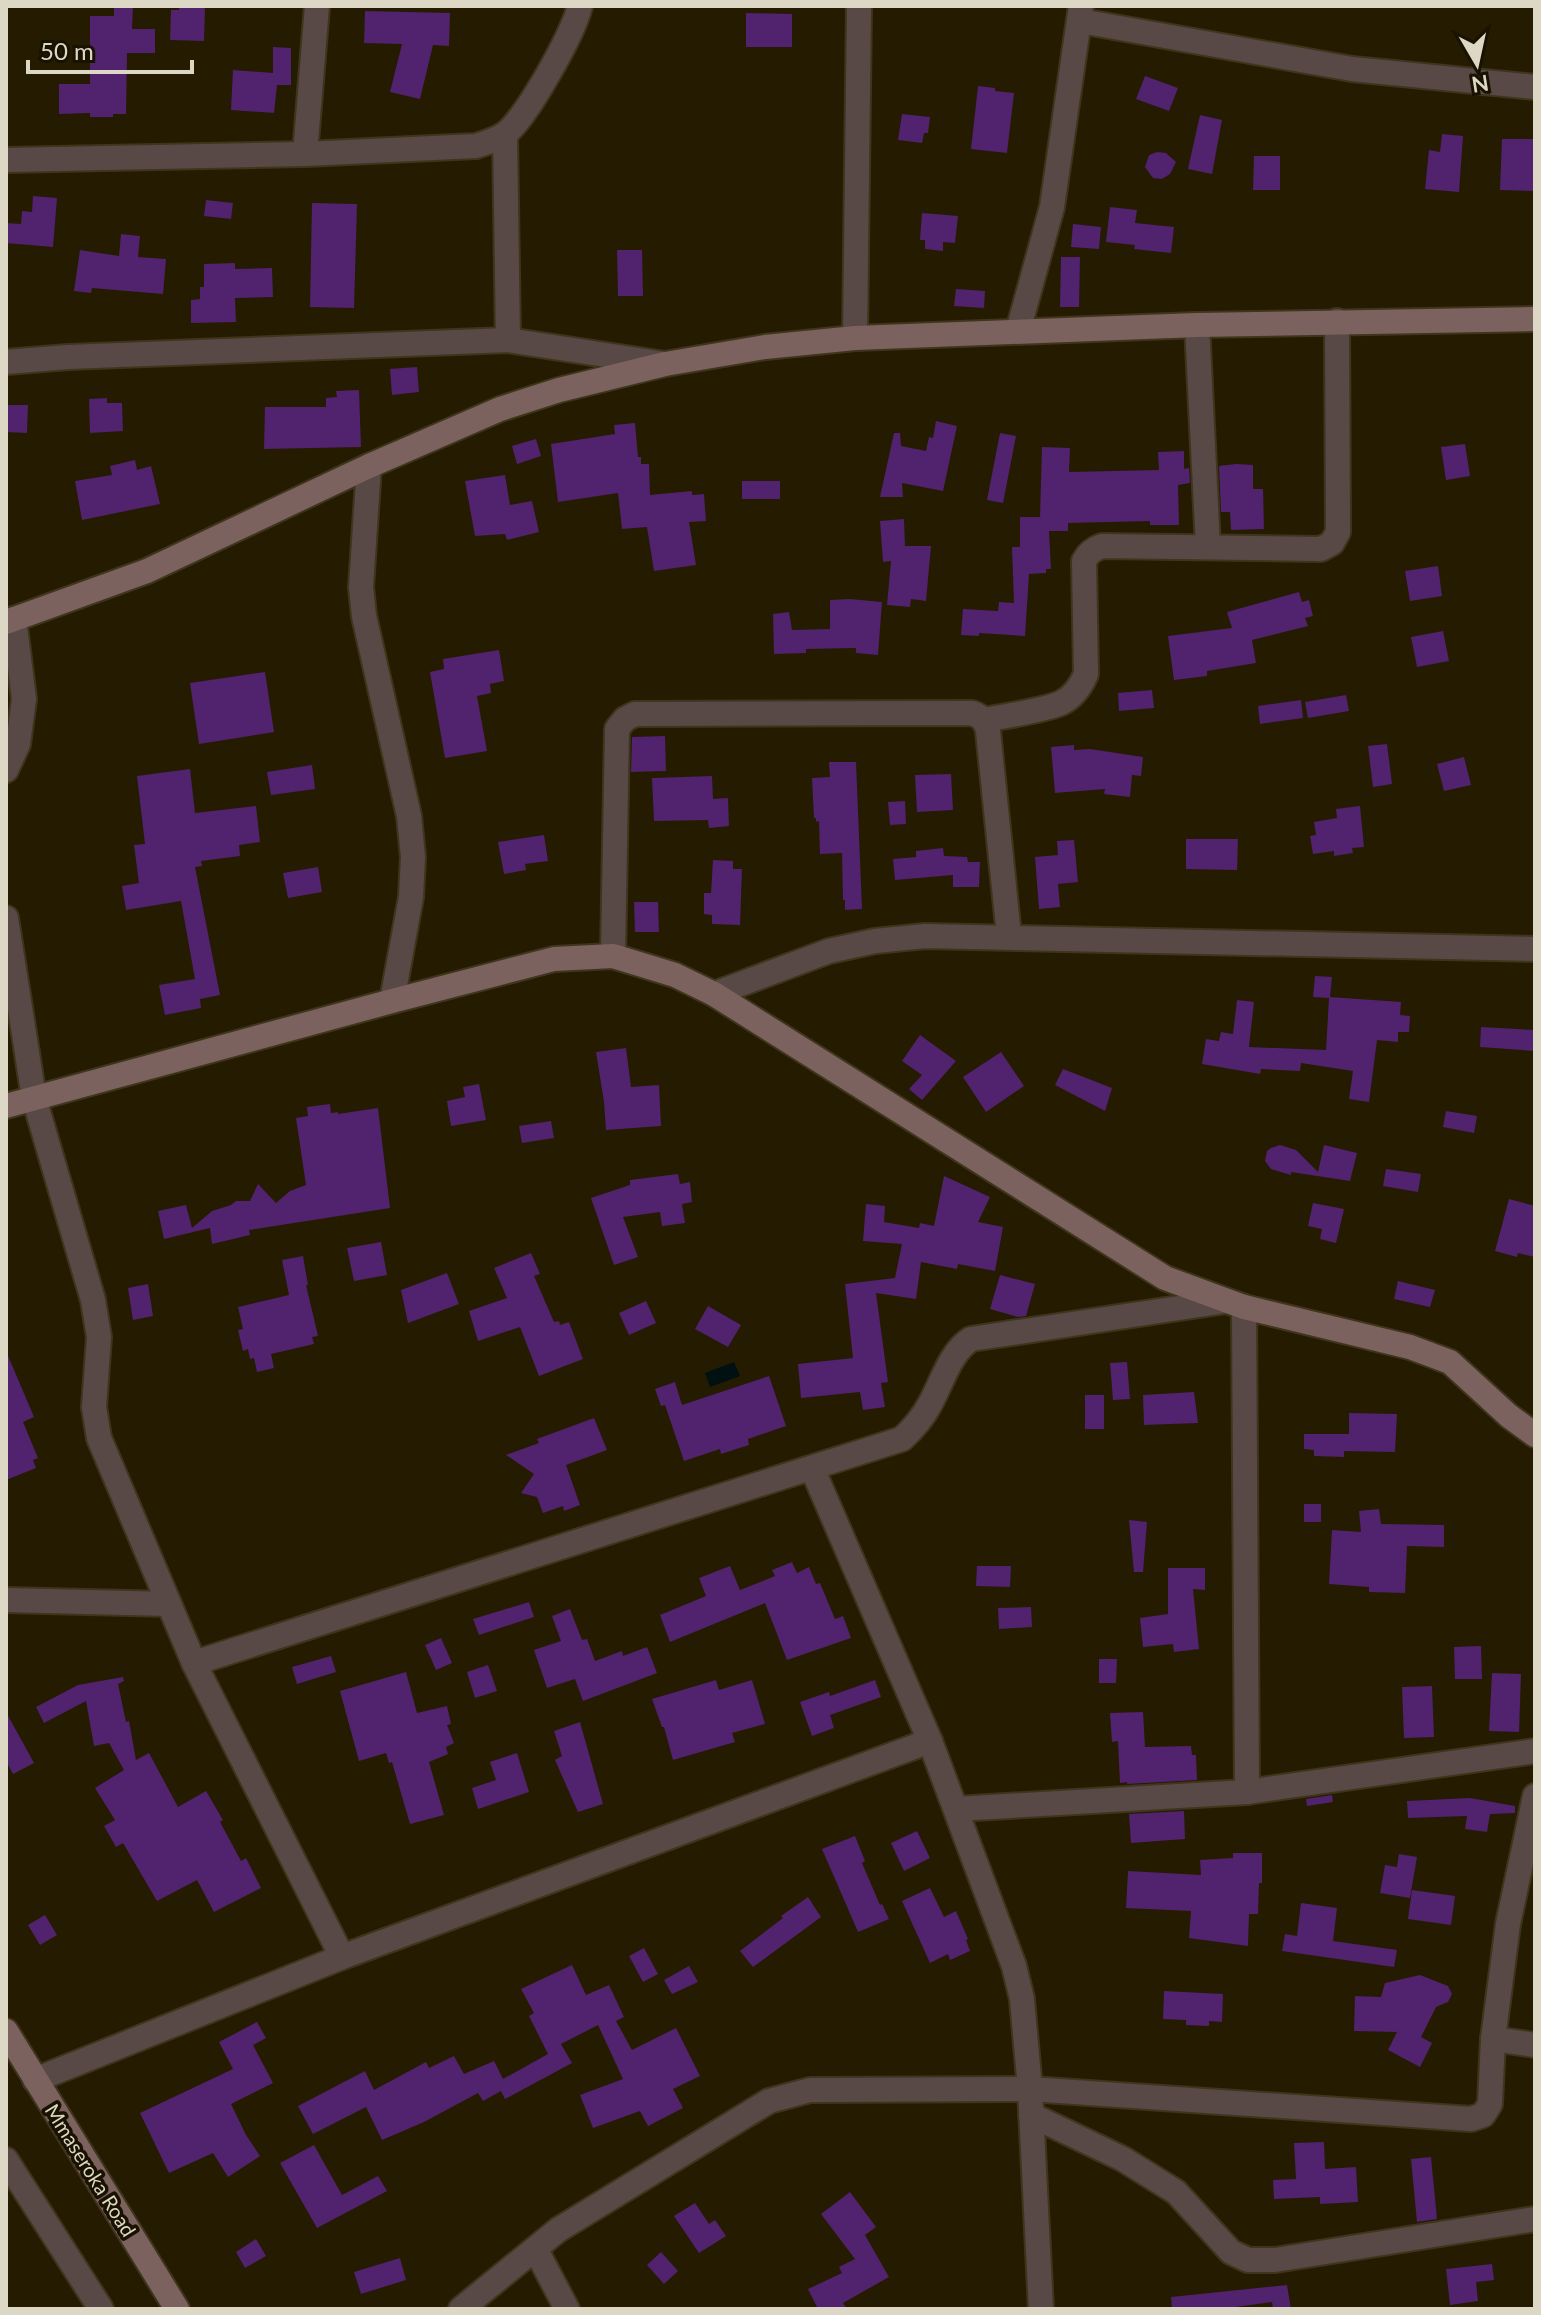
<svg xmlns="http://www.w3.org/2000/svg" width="1541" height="2315" font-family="Lato,sans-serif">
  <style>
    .water { fill: #011011 }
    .building { fill: #51226d }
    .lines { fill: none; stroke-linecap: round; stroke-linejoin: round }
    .street-casing { stroke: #3f351c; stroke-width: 28 }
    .secondary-casing { stroke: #3f351c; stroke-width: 28 }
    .street { stroke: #594946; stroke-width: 24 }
    .secondary { stroke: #7b625e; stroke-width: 24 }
    .labels { text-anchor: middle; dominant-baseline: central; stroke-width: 7; stroke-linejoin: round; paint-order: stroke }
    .street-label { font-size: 20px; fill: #ddd7c5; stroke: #1a1200 }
  </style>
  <rect width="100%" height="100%" fill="#251b00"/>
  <!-- water -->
  <path class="water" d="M734,1362L740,1376L710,1387L705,1373Z"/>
  <!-- building -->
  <g class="building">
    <path d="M114,6H133L132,29H155V53H127L126,114H113V117H90V113L59,114V84H90V16H114Z"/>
    <path d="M179,6L205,7L204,41L170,40L171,10H179Z"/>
    <path d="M365,11L450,13L449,46L433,45L420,99L390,92L402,44L364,43Z"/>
    <path d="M746,13L792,14V47H746Z"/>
    <path d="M273,47L291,48V85H277L274,113L231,110L233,70L273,73Z"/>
    <path d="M1145,76L1178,88L1169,111L1136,99Z"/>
    <path d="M978,86L995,88V91L1014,93L1007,153L971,149Z"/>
    <path d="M902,114L930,117L928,133H924L922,143L898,140Z"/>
    <path d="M1200,115L1222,120L1212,174L1188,169Z"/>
    <path d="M1442,134L1463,136L1459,192L1425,189L1429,150L1440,152Z"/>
    <path d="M1502,139H1535V191L1500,190Z"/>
    <path d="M1157,152L1166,153L1176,162L1170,174L1162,179L1153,178L1145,167L1149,155Z"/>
    <path d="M1254,156H1280V190H1253Z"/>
    <path d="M33,196L57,198L53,247L6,243V223L21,224L22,211L32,212Z"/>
    <path d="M206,200L233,203L231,219L204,216Z"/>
    <path d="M312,203L357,204L354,308L310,307Z"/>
    <path d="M1110,207L1137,210L1135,223L1174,227L1171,253L1134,249L1135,245L1106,242Z"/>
    <path d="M922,213L958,216L955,243L943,242V251L925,249V240H920Z"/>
    <path d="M1073,224L1101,227L1099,249L1071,247Z"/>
    <path d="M121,234L140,236L138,257L166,259L163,294L92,288L91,293L74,291L80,250L119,256Z"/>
    <path d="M617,250H642L643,296H618Z"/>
    <path d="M1061,257H1080L1079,307H1060Z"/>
    <path d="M235,263V269L272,268L273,297L235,298L236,322L191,323V300L200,299V287H204V264Z"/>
    <path d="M956,289L985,291L984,308L954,306Z"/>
    <path d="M417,367L419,392L392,395L390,369Z"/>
    <path d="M359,390L361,447L264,449L265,407H326V398L337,397L336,391Z"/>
    <path d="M107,398V403H122L123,431L90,433L89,399Z"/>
    <path d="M6,405H28L27,433L6,432Z"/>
    <path d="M936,421L957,426L943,491L902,483L903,497H880L894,433H900L901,446L926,451L929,437L933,438Z"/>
    <path d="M635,423L638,457H641V464H649L650,495L692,491V495L704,494L706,521L689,522L696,565L654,571L647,527L622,529L618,493L558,502L551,444L615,434L614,425Z"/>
    <path d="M1000,433L1016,436L1003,503L987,500Z"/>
    <path d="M536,439L541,456L517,464L512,446Z"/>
    <path d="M1465,444L1470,476L1446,480L1441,447Z"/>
    <path d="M1042,447L1070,448L1069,472L1159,470L1158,452L1184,451V469L1189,468L1190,483L1178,485L1179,525H1150V521L1068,523V531H1049L1051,569H1046V573L1029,574L1025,636L979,633V636L961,635L963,609L998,611L999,602L1014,603L1012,547H1020V517H1040Z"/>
    <path d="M135,460L137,470L151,466L160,504L82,520L75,481L112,475L110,466Z"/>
    <path d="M1236,464L1253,465V489H1263L1264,529L1231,530L1230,512H1221L1219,466Z"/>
    <path d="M505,475L510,505L532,501L539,532L507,540L505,534L475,536L465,481Z"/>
    <rect x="742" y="481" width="38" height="18"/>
    <path d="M904,519L905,546H931L926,601L911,599L910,607L887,605L891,561L883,562L880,521Z"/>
    <path d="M1438,566L1442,596L1410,601L1405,571Z"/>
    <path d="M1299,592L1302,602L1309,600L1313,616L1305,618L1308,626L1252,640L1256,663L1207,671V676L1174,680L1168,636L1232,628L1227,612Z"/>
    <path d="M850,599L882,602L878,655L856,653V648L806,649V653L774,654L773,614L789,612L792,630L830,629V600Z"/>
    <path d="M1443,631L1449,661L1417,667L1411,637Z"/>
    <path d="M499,650L504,681L490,684L491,693L477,696L487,751L445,758L430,672L444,669L443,659Z"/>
    <path d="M265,672L274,732L199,744L190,683Z"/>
    <path d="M1152,690L1154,708L1119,711L1118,693Z"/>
    <path d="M1346,695L1349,711L1308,718L1305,702Z"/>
    <path d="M1301,700L1303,718L1260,724L1258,706Z"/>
    <path d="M665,736L666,771L631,772L632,737Z"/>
    <path d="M1387,744L1392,784L1373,787L1368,746Z"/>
    <path d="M1074,745V750L1090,749L1143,757L1141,776L1132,775L1130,797L1104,794L1105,789L1055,793L1051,747Z"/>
    <path d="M1464,757L1471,785L1444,791L1437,764Z"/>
    <path d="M829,762H856L862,909L845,910V900H843L842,853L820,854L819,821L816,822V818H814L812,778L830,777Z"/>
    <path d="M312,765L315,789L271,795L267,772Z"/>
    <path d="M190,769L195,813L256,806L260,842L239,845L240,856L201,861L202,866L195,867L220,995L200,999L201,1008L165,1015L159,985L195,979L181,901L126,910L122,886L139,883L134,845L145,844L137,776Z"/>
    <path d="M951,774L953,810L917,812L915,775Z"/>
    <path d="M712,776L713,799L728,798L729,826L709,828L708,820L654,821L652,778Z"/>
    <path d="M905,801L906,824L890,825L888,802Z"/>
    <path d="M1360,806L1364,847L1352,848L1353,853L1334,856V851L1313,854L1310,836L1316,835L1314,822L1337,818L1336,809Z"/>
    <path d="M544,835L548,861L525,864L526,870L504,874L498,842Z"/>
    <path d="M1186,839H1238L1237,870L1186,869Z"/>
    <path d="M1074,840L1078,882L1058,884L1060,907L1039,909L1035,857L1058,855L1057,841Z"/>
    <path d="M943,848L944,856L967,857L968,862H980L979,887H953V875L895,880L893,859L916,857V851Z"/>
    <path d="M713,860L733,861V869H742L740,925L712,924V915L704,914V893H711Z"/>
    <path d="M318,867L322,892L288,898L283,873Z"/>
    <path d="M634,902H658L659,932H635Z"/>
    <path d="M1315,976L1332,977L1330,997L1401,1002L1400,1015L1410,1016L1409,1032H1398V1042L1377,1040L1369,1102L1349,1099L1353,1071L1301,1063L1300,1071L1261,1069L1260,1074L1202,1064L1206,1039L1219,1041L1221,1032L1233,1034L1237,1000L1254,1002L1249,1047L1326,1050L1329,998L1313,997Z"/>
    <path d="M1481,1027L1535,1030V1051L1480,1047Z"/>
    <path d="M920,1035L956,1061L922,1100L909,1089L922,1075L902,1061Z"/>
    <path d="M626,1048L631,1087L659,1085L661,1126L606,1130L604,1102L596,1052Z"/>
    <path d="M1001,1052L1024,1086L986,1112L963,1077Z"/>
    <path d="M1063,1069L1112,1088L1105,1111L1055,1085Z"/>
    <path d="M479,1084L486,1120L451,1126L447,1101L465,1097L463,1087Z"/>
    <path d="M330,1104L331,1113L338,1112V1114L378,1108L390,1208L249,1230L250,1235L212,1244L210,1228L164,1239L158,1211L186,1205L192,1228L212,1211L231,1205L236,1201H250L258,1184L276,1203L290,1191L306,1185L296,1118L308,1116L307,1107Z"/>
    <path d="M1446,1111L1477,1116L1474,1133L1443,1127Z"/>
    <path d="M551,1121L554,1138L522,1143L519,1126Z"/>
    <path d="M1280,1145L1296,1150L1318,1172L1324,1145L1357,1153L1350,1181L1291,1172V1175L1271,1169L1265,1161L1267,1151L1271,1148Z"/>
    <path d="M1386,1169L1421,1174L1418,1192L1383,1186Z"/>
    <path d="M678,1174L680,1184L690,1182L692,1202L682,1204L685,1223L662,1226L660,1212L623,1217L638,1257L614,1265L591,1198L630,1185V1180Z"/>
    <path d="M944,1176L990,1197L978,1222L1003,1227L995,1271L958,1264L957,1269L921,1262L916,1299L876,1293L888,1382L881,1383L885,1407L863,1410L860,1392L801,1398L798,1364L853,1358L845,1284L895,1278L902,1244L863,1241L866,1204L885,1206L884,1222L919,1228L920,1223L934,1226Z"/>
    <path d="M1509,1199L1535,1206V1257L1518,1253L1517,1257L1495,1251Z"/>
    <path d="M1313,1203L1344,1209L1336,1243L1320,1239L1322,1229L1308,1226Z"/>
    <path d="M381,1242L387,1275L354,1281L347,1248Z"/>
    <path d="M531,1253L540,1274L534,1276L554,1322L559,1321L560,1325L569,1322L583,1359L539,1376L520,1327L478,1341L469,1311L507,1298L494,1268Z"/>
    <path d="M303,1256L308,1285H306L318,1336L312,1337L314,1344L271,1354L274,1368L257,1372L254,1358L250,1359L248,1349L243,1351L238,1330L243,1329L238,1307L289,1295L282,1260Z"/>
    <path d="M447,1273L459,1304L408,1323L401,1290Z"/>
    <path d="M1000,1275L1035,1284L1026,1316L1018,1317L990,1309Z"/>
    <path d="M1398,1281L1435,1290L1430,1307L1394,1299Z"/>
    <path d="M148,1284L153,1316L133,1320L128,1288Z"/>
    <path d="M646,1301L656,1323L629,1335L619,1313Z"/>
    <path d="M708,1306L741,1325L728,1347L695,1329Z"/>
    <path d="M6,1351L34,1417L23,1422L38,1458L33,1460L36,1468L6,1480Z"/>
    <path d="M1127,1362L1130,1399L1113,1400L1110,1363Z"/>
    <path d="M769,1376L786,1426L748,1439L749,1445L721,1454L720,1449L684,1461L665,1405L661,1406L655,1389L675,1382L682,1405Z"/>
    <path d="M1194,1392L1198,1423L1144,1425L1143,1395Z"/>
    <rect x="1085" y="1395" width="19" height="34"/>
    <path d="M1349,1413L1397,1414L1395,1452L1344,1451V1457L1314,1456V1450L1304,1449V1434H1349Z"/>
    <path d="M594,1418L607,1450L566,1465L580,1505L564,1511L563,1506L543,1513L537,1497L521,1493L534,1474L506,1455L539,1443L537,1439Z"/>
    <rect x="1304" y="1504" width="17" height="18"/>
    <path d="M1379,1509L1381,1524L1444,1525V1547L1407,1546L1405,1593L1369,1592V1587L1329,1584L1332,1530L1361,1532L1359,1511Z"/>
    <path d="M1129,1520L1147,1522L1143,1572H1134Z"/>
    <path d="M792,1562L797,1573L809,1567L816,1584L820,1583L835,1619L843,1616L851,1638L787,1660L765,1603L670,1642L660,1615L706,1596L699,1578L730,1566L740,1590L775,1576L772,1570Z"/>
    <path d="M977,1566H1011L1010,1587L976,1586Z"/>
    <path d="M1168,1568H1205V1590L1193,1589L1199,1649L1174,1652L1173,1644L1143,1647L1140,1618L1168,1614Z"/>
    <path d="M529,1602L534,1617L479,1635L473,1619Z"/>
    <path d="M1031,1607L1032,1627L999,1629L998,1608Z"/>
    <path d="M570,1609L582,1640L587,1639L595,1661L622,1651L623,1656L647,1647L657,1673L583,1701L575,1679L547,1688L534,1650L561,1641L552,1616Z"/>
    <path d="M441,1638L452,1663L436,1670L425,1645Z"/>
    <path d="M1481,1646L1482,1679H1455L1454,1647Z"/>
    <path d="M331,1656L336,1672L297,1684L292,1667Z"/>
    <path d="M1099,1659H1117L1116,1683H1099Z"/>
    <path d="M488,1665L497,1691L475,1698L467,1672Z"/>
    <path d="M406,1672L417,1713L447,1706L451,1724L447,1725L454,1743L446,1747L448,1754L429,1762L444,1815L410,1824L392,1762L389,1763L386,1753L359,1761L340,1691Z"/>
    <path d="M1492,1673L1521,1674L1519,1732L1489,1731Z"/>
    <path d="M123,1677L124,1681L118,1684L126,1722L129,1721L136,1760L149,1753L178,1807L206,1791L223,1820L220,1822L241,1861L246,1858L261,1888L214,1912L197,1880L157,1901L123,1843L116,1847L104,1826L115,1820L95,1788L124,1770L109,1743L94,1746L86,1701L44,1723L36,1707L78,1685Z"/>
    <path d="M716,1680L719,1690L752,1680L765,1724L732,1733L735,1742L673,1760L664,1727H662L652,1699Z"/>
    <path d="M875,1680L881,1697L830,1715L834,1728L812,1736L800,1702L829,1692L830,1696Z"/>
    <path d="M1432,1686L1434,1737L1404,1738L1402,1687Z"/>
    <path d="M6,1712L34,1763L13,1774L6,1761Z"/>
    <path d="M1143,1712L1145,1747L1191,1746L1192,1755H1196L1197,1780L1127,1784V1782L1120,1783L1118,1741L1112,1742L1110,1713Z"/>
    <path d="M580,1722L603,1804L578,1812L555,1760L562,1756L554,1731Z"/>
    <path d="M517,1753L529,1792L478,1809L472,1788L496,1780L490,1762Z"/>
    <path d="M1332,1795L1333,1802L1307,1806L1306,1799Z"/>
    <path d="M1470,1798L1515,1806V1813L1490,1814L1487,1832L1465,1829L1467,1816L1408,1818L1407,1801Z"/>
    <path d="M1184,1811L1185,1839L1131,1843L1129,1814Z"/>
    <path d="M917,1831L930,1858L904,1871L891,1843Z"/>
    <path d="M855,1836L865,1861L862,1863L880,1905L882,1904L889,1919L858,1932L822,1849Z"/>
    <path d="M1233,1853H1262V1883H1259L1258,1914H1249L1248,1946L1189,1938L1191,1911L1126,1908L1128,1871L1201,1875L1200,1860L1233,1858Z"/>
    <path d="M1399,1854L1417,1857L1410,1898L1380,1893L1385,1865L1397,1867Z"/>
    <path d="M930,1888L944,1917L956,1911L968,1939L966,1940L970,1951L950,1960L948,1954L930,1963L902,1901Z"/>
    <path d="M1412,1890L1455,1896L1451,1925L1408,1919Z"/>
    <path d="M808,1897L821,1917L753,1967L740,1951L783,1918L781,1916Z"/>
    <path d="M1301,1903L1337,1908L1333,1941L1397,1950L1394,1967L1282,1951L1285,1934L1297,1936Z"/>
    <path d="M45,1915L57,1935L40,1945L28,1925Z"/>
    <path d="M644,1948L658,1974L643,1982L629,1956Z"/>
    <path d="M572,1965L586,1995L609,1985L624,2017L616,2021L632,2050L676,2028L700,2076L673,2089L683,2108L648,2126L640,2111L593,2128L580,2095L623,2079L598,2025L561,2044L572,2063L505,2099L501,2091L483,2101L478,2093L424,2122L382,2140L366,2107L313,2134L298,2106L365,2071L374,2090L426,2062L429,2068L454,2056L464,2074L494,2061L503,2079L548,2054L529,2016L534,2013L521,1989Z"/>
    <path d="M689,1966L698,1982L672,1994L664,1980Z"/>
    <path d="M1420,1975L1448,1986L1452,1994L1448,2002L1436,2007L1421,2037L1432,2043L1420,2067L1388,2050L1397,2032L1354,2031L1355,1996L1381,1997L1385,1983Z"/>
    <path d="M1164,1991L1223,1994L1222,2022L1209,2021V2026L1186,2025V2020L1163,2019Z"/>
    <path d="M257,2022L266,2038L253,2045L273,2083L231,2104L246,2135L260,2156L228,2177L213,2153L169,2173L140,2113L233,2069L219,2042Z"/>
    <path d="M1324,2142L1325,2169L1356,2167L1358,2202L1320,2204V2197L1274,2199L1273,2180L1296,2179L1294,2143Z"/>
    <path d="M314,2145L342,2195L378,2176L387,2191L317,2228L280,2163Z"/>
    <path d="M1431,2157L1437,2219L1417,2222L1411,2159Z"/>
    <path d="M850,2192L876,2227L865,2235L889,2277L843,2303L847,2309H818L808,2289L842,2273L839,2267L855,2259L821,2214Z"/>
    <path d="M695,2203L709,2224L715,2220L726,2236L699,2253L674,2216Z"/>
    <path d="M256,2239L266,2256L245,2268L236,2252Z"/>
    <path d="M661,2252L678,2271L664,2284L647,2265Z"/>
    <path d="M400,2258L406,2280L361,2294L354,2272Z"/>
    <path d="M1492,2264L1494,2280L1476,2282L1478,2301L1450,2305L1446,2269Z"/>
    <path d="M1287,2285L1291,2309H1273L1272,2302L1221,2309H1172L1171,2297Z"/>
  </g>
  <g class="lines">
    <defs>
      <g id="street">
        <path d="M1080,21L1352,69L1535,87"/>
        <path d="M505,134L508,340"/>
        <path d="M305,154L317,6"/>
        <path d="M6,160L305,154L476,146C486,143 496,140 505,134C526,119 574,32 580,6"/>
        <path d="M1197,325L1208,547"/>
        <path d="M1018,331L1052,207L1081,6"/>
        <path d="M855,338L859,6"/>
        <path d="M6,362L68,357L508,340L665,364"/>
        <path d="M369,466L361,587L364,616L409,816L413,857L411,897L392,1001"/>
        <path d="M984,720C1004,716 1043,711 1061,703C1073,697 1081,686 1086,674L1084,561C1088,553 1093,549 1102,546L1321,549L1332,543L1338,532L1337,321"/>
        <path d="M6,770L18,744L24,699L14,619"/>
        <path d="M6,918L34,1098L93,1300L99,1337L94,1407L99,1438L194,1663L342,1957"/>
        <path d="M613,956L617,729L625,719L635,714L972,713C981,716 986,721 988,731L1009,936"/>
        <path d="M714,994L829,951L875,941L925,936L1535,949"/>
        <path d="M1244,1307L1247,1792"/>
        <path d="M812,1468L930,1741L1014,1966L1022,1999L1030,2089L1041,2309"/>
        <path d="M6,1600L169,1604"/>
        <path d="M194,1663L902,1439C913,1429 923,1417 930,1404C942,1383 950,1352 971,1339L1226,1301"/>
        <path d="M1535,1796L1508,1924L1493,2039L1535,2045"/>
        <path d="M956,1809L1247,1792L1535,1751"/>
        <path d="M35,2080L342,1957L930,1741"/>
        <path d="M1031,2115L1123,2159L1176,2192L1231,2252L1248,2260H1275L1535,2219"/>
        <path d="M6,2160L101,2309"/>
        <path d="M536,2250L567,2309"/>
        <path d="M461,2309L558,2230L769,2101L810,2090L1030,2089L1471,2119L1483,2115L1490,2104L1493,2039"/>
      </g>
      <g id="secondary">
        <path d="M6,622L147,571L369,466L500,409L559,390L665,364L765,347L855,338L1197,325L1535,319"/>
        <path d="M6,1106L392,1001L554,959L613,956L675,975L714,994L1165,1278L1244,1307L1410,1347L1450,1362L1509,1416L1535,1435"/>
        <path d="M6,2031L177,2309"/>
      </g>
    </defs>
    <!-- street casing -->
    <use href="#street" class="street-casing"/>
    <!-- secondary casing -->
    <use href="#secondary" class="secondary-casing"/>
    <!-- street -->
    <use href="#street" class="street"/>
    <!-- secondary -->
    <use href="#secondary" class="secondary"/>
  </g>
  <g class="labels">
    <!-- street labels -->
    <g class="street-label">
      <text transform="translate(91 2170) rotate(58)">Mmaseroka Road</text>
    </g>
  </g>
  <!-- border -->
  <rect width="1541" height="2315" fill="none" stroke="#ddd7c5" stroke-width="16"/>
  <!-- north arrow -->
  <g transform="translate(1477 64) rotate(171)" stroke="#1a1200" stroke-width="6" paint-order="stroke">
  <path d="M0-6L14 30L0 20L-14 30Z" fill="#ddd7c5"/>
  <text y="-12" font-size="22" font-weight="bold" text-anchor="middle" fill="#ddd7c5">N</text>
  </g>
  <!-- scale -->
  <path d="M28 60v12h164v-12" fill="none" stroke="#ddd7c5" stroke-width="4"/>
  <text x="40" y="60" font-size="24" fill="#ddd7c5" stroke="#1a1200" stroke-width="6" paint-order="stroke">50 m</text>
</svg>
